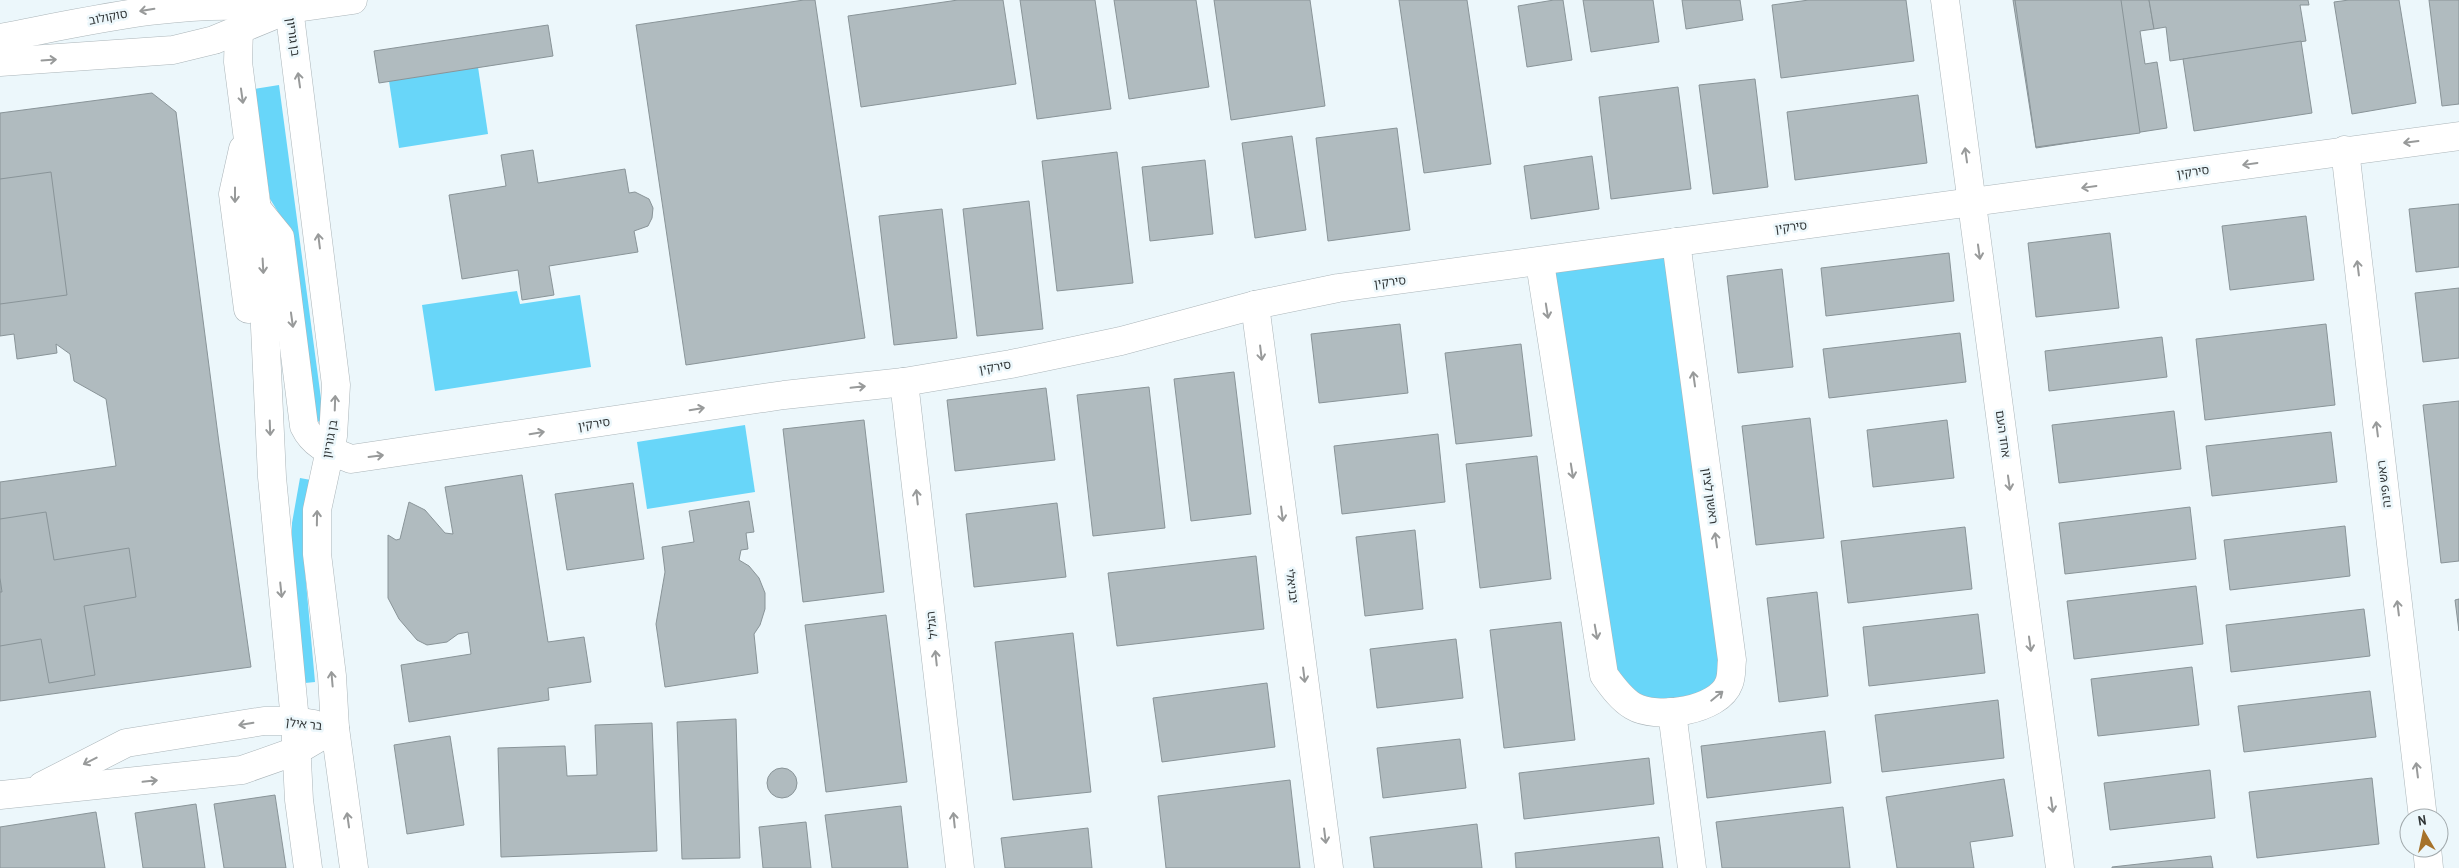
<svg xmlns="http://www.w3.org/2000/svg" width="2459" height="868" font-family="'Archivo Narrow','Noto Sans Hebrew',sans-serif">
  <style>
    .green { fill: #68d6f9 }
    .building { fill: #b0bbbf; stroke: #899498 }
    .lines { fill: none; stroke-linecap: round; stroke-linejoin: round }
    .minor-casing { stroke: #abb5b9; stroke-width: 29 }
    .minor { stroke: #fff; stroke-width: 28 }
    .oneway { stroke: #989a9a }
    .labels { text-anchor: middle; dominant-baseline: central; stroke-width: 5; stroke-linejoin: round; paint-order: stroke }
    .street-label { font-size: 12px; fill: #303536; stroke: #ecf7fb }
  </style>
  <rect width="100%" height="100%" fill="#ecf7fb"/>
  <!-- green -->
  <g class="green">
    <path d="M478,67L488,134L399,148L389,81Z"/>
    <path d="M279,85L324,421L314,422L288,228L270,199L254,89Z"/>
    <path d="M1676,242L1732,660L1705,704L1621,696L1540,263Z"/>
    <path d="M517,291L520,304L580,295L591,367L435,391L422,305Z"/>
    <path d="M745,425L755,492L647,509L637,442Z"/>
    <path d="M300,478L311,480L304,560L315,682L305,683L292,548V523Z"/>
  </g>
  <!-- building -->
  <g class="building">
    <path d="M804,0H815L865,338L686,365L636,25Z"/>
    <path d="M958,0H1003L1016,84L861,107L848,16Z"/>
    <path d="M1020,0H1095L1111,109L1037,119Z"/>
    <path d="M1114,0H1196L1209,87L1129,99Z"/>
    <path d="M1214,0H1310L1325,106L1231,120Z"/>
    <path d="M1399,0H1467L1491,164L1424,173Z"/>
    <path d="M1554,0H1563L1572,60L1527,67L1518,6Z"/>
    <path d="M1583,0H1653L1659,42L1591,52Z"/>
    <path d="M1682,0H1740L1743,20L1686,29Z"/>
    <path d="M1809,0H1906L1914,61L1781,78L1772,5Z"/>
    <path d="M2013,0H2149L2154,29L2140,31L2145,64L2157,62L2167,128L2036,148Z"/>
    <path d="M2015,0H2121L2140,133L2036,147Z"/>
    <path d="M2149,0H2308L2309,5H2300L2306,41L2170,61L2166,27L2154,29Z"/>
    <path d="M2349,0H2399L2416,103L2352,114L2334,2Z"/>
    <path d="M2429,0H2459V104L2442,106Z"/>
    <path d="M548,25L553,56L379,83L374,51Z"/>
    <path d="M2301,41L2312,113L2194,131L2183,59Z"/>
    <path d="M1755,79L1768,187L1713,194L1699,85Z"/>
    <path d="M1678,87L1691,189L1611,199L1599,97Z"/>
    <path d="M152,93L176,112L219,443L251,667L0,701V482L116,466L106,399L74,381L70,354L56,344L57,353L17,359L14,334L0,336V113Z"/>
    <path d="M1918,95L1927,163L1795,180L1787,112Z"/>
    <path d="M1397,128L1410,230L1328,241L1316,138Z"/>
    <path d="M1292,136L1306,230L1255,238L1242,143Z"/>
    <path d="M533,150L538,183L625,169L629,193L635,192L649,199L653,208L652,218L648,226L634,231L638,252L549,266L554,295L522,300L518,270L462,279L449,195L506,186L501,155Z"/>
    <path d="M1117,152L1133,283L1057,291L1042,161Z"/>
    <path d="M1592,156L1599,209L1531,219L1524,166Z"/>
    <path d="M1205,160L1213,234L1150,241L1142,167Z"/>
    <path d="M51,172L67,295L0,304V179Z"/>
    <path d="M1029,201L1043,329L977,336L963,209Z"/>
    <path d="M2459,204V267L2416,272L2409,209Z"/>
    <path d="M942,209L957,338L894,345L879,216Z"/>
    <path d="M2306,216L2314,280L2230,290L2222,226Z"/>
    <path d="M2110,233L2119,308L2036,317L2028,243Z"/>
    <path d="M1949,253L1954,301L1826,316L1821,268Z"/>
    <path d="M1782,269L1793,367L1738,373L1727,276Z"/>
    <path d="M2459,288V358L2423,362L2415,293Z"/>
    <path d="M1400,324L1408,393L1319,403L1311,334Z"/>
    <path d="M2326,324L2335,405L2205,420L2196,339Z"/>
    <path d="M1960,333L1966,382L1829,398L1823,349Z"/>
    <path d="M2162,337L2167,377L2049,391L2045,351Z"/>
    <path d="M1521,344L1532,436L1456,444L1445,353Z"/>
    <path d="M1234,372L1251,514L1191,521L1174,379Z"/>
    <path d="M1149,387L1165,528L1093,536L1077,395Z"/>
    <path d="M1046,388L1055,460L955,471L947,400Z"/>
    <path d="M2459,401V561L2441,563L2423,405Z"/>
    <path d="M2174,411L2181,469L2059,483L2052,425Z"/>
    <path d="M1810,418L1824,538L1756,545L1742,426Z"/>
    <path d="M864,420L884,592L803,602L783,429Z"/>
    <path d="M1947,420L1954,478L1873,487L1867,430Z"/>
    <path d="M2331,432L2337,482L2212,496L2206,446Z"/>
    <path d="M1438,434L1445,502L1342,514L1334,446Z"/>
    <path d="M1537,456L1551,579L1480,588L1466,464Z"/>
    <path d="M522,475L548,642L584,637L591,682L548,688L549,700L409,722L401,665L471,654L468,632L458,634L447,642L427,645L417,640L399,619L388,598V535L396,540L400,539L409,502L425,510L445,533L453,534L445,487Z"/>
    <path d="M633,483L644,559L567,570L555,494Z"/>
    <path d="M749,501L754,532L746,533L748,549L741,550L739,560L749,566L759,578L765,593V609L760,625L754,634L758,673L665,687L656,624L665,572L662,547L694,542L689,511Z"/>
    <path d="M1057,503L1066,577L974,587L966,514Z"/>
    <path d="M2190,507L2196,559L2065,574L2059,523Z"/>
    <path d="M46,512L54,560L129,548L136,597L84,606L95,675L49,683L41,639L0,646V592H2L0,578V519Z"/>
    <path d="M2345,526L2350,576L2230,590L2224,540Z"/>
    <path d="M1965,527L1972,589L1848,603L1841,541Z"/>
    <path d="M1415,530L1423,609L1365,616L1356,537Z"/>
    <path d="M1256,556L1264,629L1117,646L1108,573Z"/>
    <path d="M2196,586L2203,644L2074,659L2067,601Z"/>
    <path d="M1817,592L1828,696L1779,702L1767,598Z"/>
    <path d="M2459,599V631L2455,600Z"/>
    <path d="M2364,609L2370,656L2231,672L2226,625Z"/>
    <path d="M1978,614L1985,673L1869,686L1863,627Z"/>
    <path d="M886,615L907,782L826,792L805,625Z"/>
    <path d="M1561,622L1575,740L1504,748L1490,630Z"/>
    <path d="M1073,633L1091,792L1013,800L995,642Z"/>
    <path d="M1456,639L1463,698L1377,708L1370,649Z"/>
    <path d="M2192,667L2199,725L2098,736L2091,679Z"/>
    <path d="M1267,683L1275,747L1162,762L1153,698Z"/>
    <path d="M2370,691L2376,737L2244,752L2238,706Z"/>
    <path d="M1998,700L2004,758L1882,772L1875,715Z"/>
    <path d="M736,719L740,858L682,859L677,722Z"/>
    <path d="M652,723L657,851L501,857L498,748L565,746L567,776L597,775L595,725Z"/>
    <path d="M1825,731L1831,783L1707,798L1701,746Z"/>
    <path d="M450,736L464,825L407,834L394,745Z"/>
    <path d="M1460,739L1466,788L1383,798L1377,748Z"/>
    <path d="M1649,758L1654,804L1524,819L1519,773Z"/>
    <circle cx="782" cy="783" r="15"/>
    <path d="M2210,770L2215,818L2110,830L2104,783Z"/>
    <path d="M2372,778L2379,844L2257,858L2249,792Z"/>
    <path d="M2004,779L2013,836L1970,842L1974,868H1897L1886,797Z"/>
    <path d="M1290,780L1300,868H1166L1158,796Z"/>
    <path d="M275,795L286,868H224L214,804Z"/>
    <path d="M196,804L205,868H143L135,813Z"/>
    <path d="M901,806L908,868H832L825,815Z"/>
    <path d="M1843,807L1850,868H1722L1716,822Z"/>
    <path d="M96,812L105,868H0V827Z"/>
    <path d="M806,822L811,868H763L759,827Z"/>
    <path d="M1477,824L1482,868H1374L1370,837Z"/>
    <path d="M1088,828L1092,868H1005L1001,838Z"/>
    <path d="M1659,837L1663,868H1516L1515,853Z"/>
    <path d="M2211,856L2213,868H2112V867Z"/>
  </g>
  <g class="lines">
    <defs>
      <g id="minor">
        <path d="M288,0L336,385L333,436L317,510V554L332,676L335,728L354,868"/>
        <path d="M1945,0L2060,868"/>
        <path d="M248,6L239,29L238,62L261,241L272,477L295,721L299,800L308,868"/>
        <path d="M0,38C89,21 174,0 265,7"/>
        <path d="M0,62L173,50L214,40L289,9L353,0"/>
        <path d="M243,149L233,194L248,309"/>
        <path d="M2345,150L2423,818"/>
        <path d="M258,210L280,237L304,426C314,447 331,451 351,459L784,395L904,382L1011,364L1121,341L1255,305L1338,288L2459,136"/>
        <path d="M1540,263L1604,675C1612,686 1621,699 1633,706C1656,720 1719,711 1729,683C1732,676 1731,667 1732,660L1676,242"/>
        <path d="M1255,305L1329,868"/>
        <path d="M904,382L960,868"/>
        <path d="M1672,712L1692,868"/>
        <path d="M42,786L126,743L264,721H295L314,724"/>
        <path d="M0,795L242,770L296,751L335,728"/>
        <path d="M2427,848L2429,868"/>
      </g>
    </defs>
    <!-- minor casing -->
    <use href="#minor" class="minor-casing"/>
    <!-- minor -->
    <use href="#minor" class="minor"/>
  </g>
  <!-- one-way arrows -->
  <defs><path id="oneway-shaft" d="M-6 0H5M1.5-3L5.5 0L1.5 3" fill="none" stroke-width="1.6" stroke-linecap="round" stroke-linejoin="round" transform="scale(1.25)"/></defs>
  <g class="oneway">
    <use href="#oneway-shaft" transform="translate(147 10) rotate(171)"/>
    <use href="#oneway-shaft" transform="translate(49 60) rotate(-4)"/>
    <use href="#oneway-shaft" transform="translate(299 80) rotate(-98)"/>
    <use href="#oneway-shaft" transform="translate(242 96) rotate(82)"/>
    <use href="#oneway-shaft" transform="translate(2411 142) rotate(173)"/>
    <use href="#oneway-shaft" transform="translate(1966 155) rotate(-98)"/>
    <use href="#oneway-shaft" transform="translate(2250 164) rotate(172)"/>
    <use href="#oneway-shaft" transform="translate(2089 187) rotate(172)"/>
    <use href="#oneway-shaft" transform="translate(235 195) rotate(90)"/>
    <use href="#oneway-shaft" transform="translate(319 241) rotate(-97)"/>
    <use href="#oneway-shaft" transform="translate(1979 252) rotate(82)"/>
    <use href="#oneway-shaft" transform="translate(263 266) rotate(87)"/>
    <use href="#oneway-shaft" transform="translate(2358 268) rotate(-97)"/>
    <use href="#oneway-shaft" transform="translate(1547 311) rotate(81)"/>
    <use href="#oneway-shaft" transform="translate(292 320) rotate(82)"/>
    <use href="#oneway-shaft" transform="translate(1261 353) rotate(83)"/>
    <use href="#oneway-shaft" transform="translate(1694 379) rotate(-98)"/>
    <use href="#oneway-shaft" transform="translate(858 387) rotate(-6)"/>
    <use href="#oneway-shaft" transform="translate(335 403) rotate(-88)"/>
    <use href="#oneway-shaft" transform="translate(697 409) rotate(-9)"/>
    <use href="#oneway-shaft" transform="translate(270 428) rotate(88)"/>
    <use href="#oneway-shaft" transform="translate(2377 429) rotate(-97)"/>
    <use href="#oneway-shaft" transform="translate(537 433) rotate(-9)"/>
    <use href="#oneway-shaft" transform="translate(376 456) rotate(-7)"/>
    <use href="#oneway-shaft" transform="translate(1572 471) rotate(81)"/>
    <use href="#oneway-shaft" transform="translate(2009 483) rotate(82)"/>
    <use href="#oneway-shaft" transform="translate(917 497) rotate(-96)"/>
    <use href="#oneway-shaft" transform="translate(1282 514) rotate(83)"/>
    <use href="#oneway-shaft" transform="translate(317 518) rotate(-89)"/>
    <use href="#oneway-shaft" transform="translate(1716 540) rotate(-98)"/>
    <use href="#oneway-shaft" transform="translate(281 590) rotate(84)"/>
    <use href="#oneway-shaft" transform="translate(2398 608) rotate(-97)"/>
    <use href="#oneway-shaft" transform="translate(1596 632) rotate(80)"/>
    <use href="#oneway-shaft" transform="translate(2030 644) rotate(82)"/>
    <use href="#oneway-shaft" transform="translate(936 658) rotate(-96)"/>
    <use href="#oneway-shaft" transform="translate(1304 675) rotate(83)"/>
    <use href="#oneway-shaft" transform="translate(332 679) rotate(-95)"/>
    <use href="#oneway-shaft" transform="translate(1717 696) rotate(-39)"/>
    <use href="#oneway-shaft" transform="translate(246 724) rotate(171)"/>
    <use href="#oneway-shaft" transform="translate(90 761) rotate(153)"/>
    <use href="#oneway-shaft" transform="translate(2417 770) rotate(-97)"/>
    <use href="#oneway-shaft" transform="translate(150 781) rotate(-6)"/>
    <use href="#oneway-shaft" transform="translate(2052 805) rotate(82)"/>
    <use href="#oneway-shaft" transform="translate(348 820) rotate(-98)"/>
    <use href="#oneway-shaft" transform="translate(954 820) rotate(-96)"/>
    <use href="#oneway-shaft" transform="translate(1325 836) rotate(83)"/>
  </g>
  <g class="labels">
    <!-- street labels -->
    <g class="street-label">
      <text transform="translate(108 17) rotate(-11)">סוקולוב</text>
      <text transform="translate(293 37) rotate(82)">בן גוריון</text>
      <text transform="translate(2193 172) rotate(-8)">סירקין</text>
      <text transform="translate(1791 227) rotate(-7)">סירקין</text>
      <text transform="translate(1390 282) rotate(-7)">סירקין</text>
      <text transform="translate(995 367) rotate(-10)">סירקין</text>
      <text transform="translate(594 424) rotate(-9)">סירקין</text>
      <text transform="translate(2003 434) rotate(82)">אחד העם</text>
      <text transform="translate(330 439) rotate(-80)">בן גוריון</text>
      <text transform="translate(2384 484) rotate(-97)">ראש פינה</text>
      <text transform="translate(1710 496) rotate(82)">ראשון לציון</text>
      <text transform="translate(1292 586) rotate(83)">יבניאלי</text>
      <text transform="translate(932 625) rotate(-96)">הגליל</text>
      <text transform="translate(304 724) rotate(7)">בר אילן</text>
    </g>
  </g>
  <!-- north arrow -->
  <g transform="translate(2424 833) rotate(351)"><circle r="24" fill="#ecf7fb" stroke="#a1a9ac"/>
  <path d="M0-4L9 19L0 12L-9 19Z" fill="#a6722a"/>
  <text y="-8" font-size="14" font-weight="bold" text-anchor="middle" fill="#303536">N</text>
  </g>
</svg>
